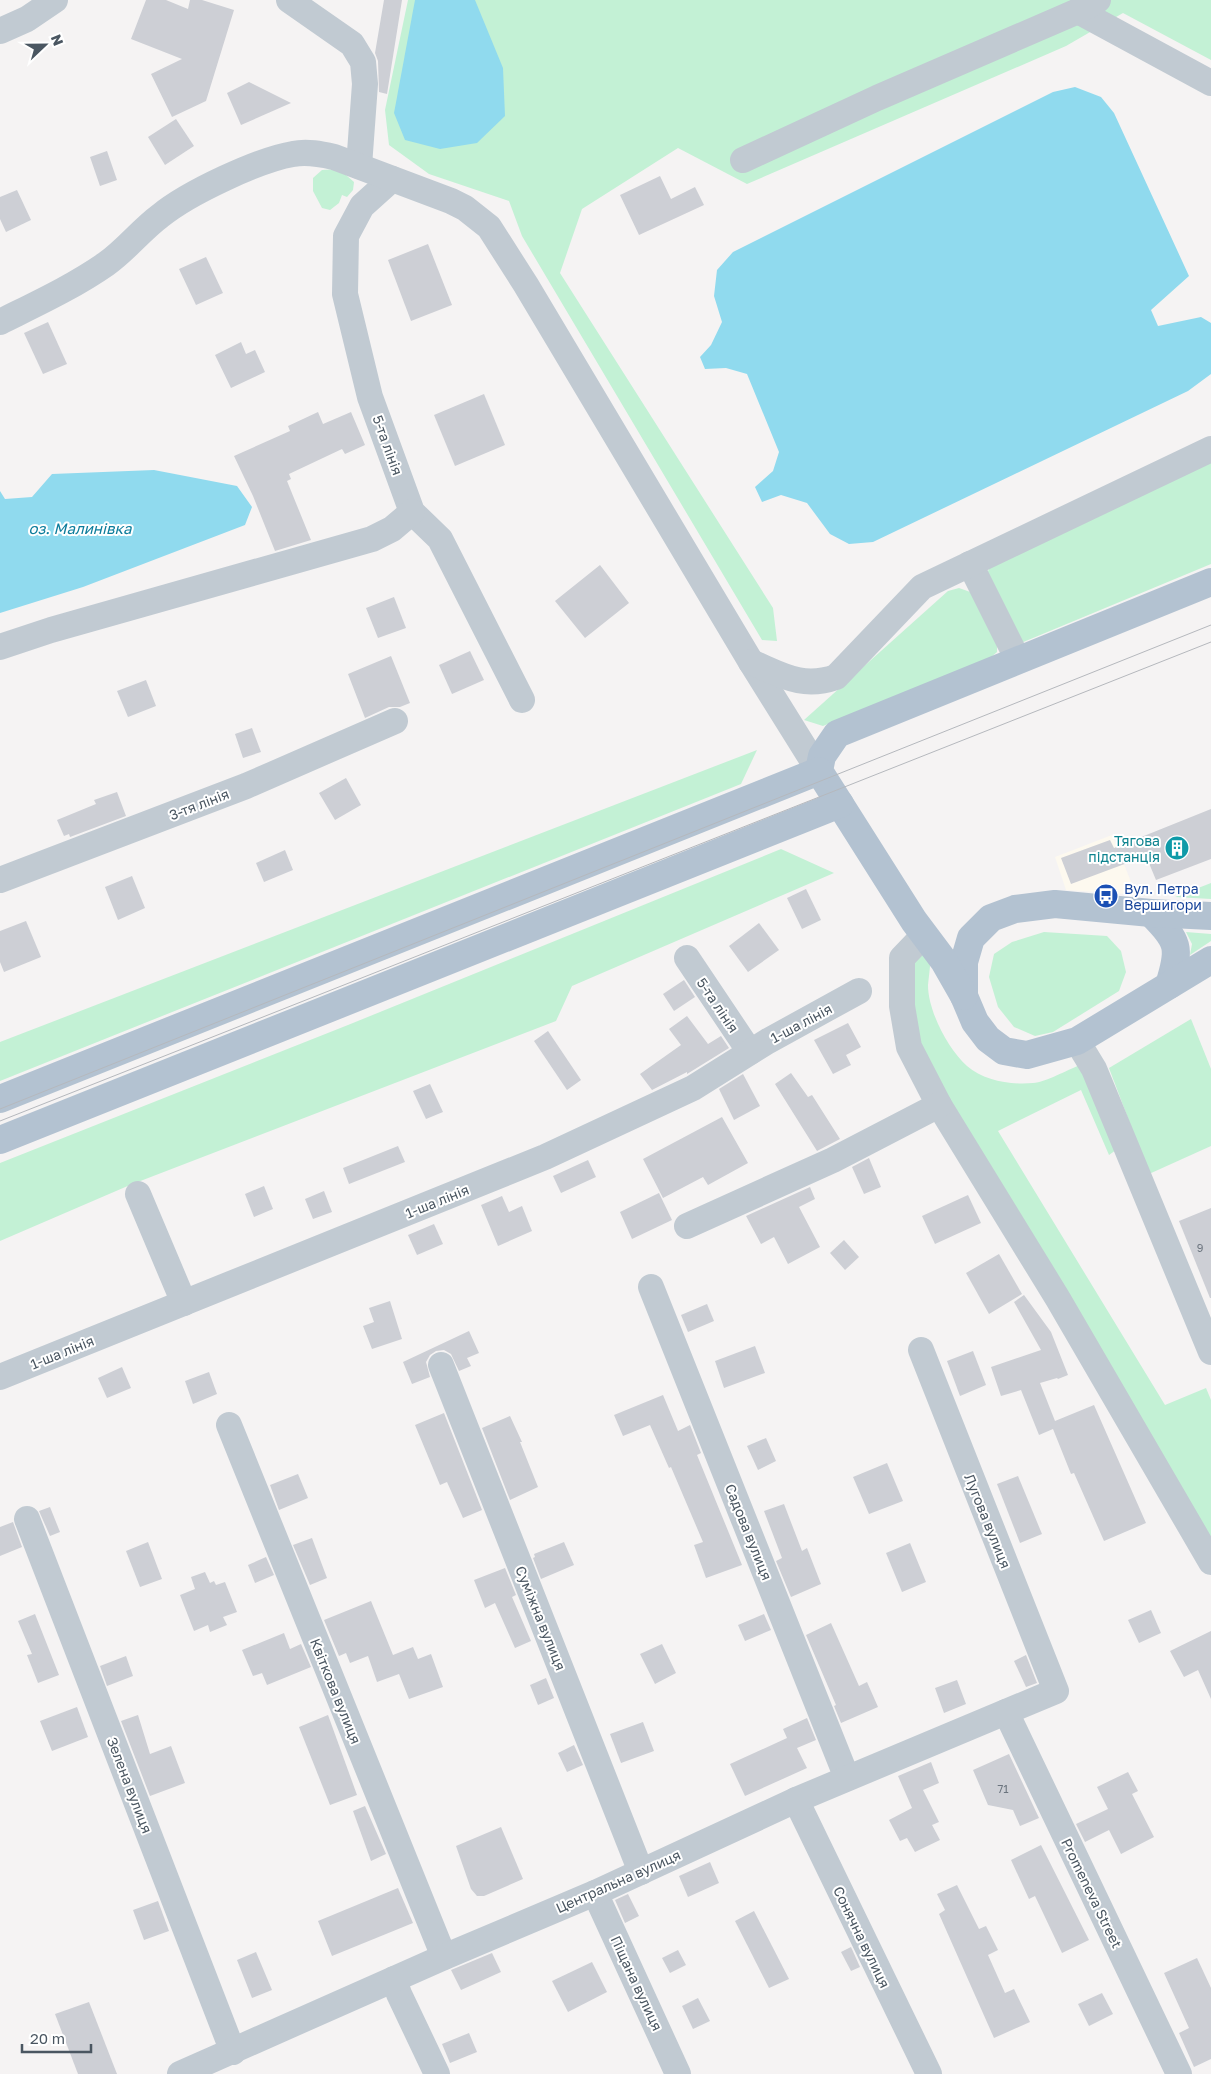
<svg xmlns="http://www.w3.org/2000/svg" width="1211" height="2074" font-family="'Golos Text',sans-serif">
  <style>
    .commercial { fill: #fdf9ef }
    .green { fill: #c3f1d5 }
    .water { fill: #90daee }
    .building { fill: #cdcfd5 }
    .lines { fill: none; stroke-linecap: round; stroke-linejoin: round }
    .minor { stroke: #c1cad2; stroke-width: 26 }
    .major { stroke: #b3c2d1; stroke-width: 28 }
    .tram { stroke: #b5b8bd; stroke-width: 1 }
    .labels { text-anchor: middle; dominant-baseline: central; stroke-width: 4; stroke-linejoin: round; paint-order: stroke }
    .number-label { font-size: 11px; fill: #6b747e }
    .street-label { font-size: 14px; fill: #4a5661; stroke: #fff }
    .culture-label { font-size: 14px; fill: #0d838f; stroke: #fff; text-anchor: end }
    .transit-label { font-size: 14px; fill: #164399; stroke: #fff; text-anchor: start }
    .water-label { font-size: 15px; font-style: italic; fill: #0c7c9b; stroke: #fff }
  </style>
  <rect width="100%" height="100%" fill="#f5f3f3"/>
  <!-- commercial -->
  <path class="commercial" d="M1112,835L1134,889L1142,895L1066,890L1055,857Z"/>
  <!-- green -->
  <g class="green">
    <path d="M408,0H1211V60L1123,13L1066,46L747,184L678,148L582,209L560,273L773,608L777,641L762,640L522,236L509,201L429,174L389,145L385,110Z"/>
    <path d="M339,169L354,182L353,190L347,197L342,195L339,203L330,210L322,208L313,191V178L322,170Z"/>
    <path d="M1211,458V564L1021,643L987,575L991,561Z"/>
    <path d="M959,588L973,593L997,642V652L990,658L823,726L804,720L948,591Z"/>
    <path d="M757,750L741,784L0,1081V1042Z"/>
    <path d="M781,849L834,873L572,986L556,1021L130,1185L0,1241V1163L348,1025Z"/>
    <path d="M1211,883V899L1175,897Z"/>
    <path d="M1044,932L1107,936L1121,951L1126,972L1119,991L1053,1032L1035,1036L1014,1027L998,1007L989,977L994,954L1012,942Z"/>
    <path d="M1186,932L1211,934V941L1190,955L1192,944Z"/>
    <path d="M920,951L931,958C930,966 929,976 928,985C928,1011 948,1049 967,1066C984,1081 1012,1085 1033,1083C1046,1082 1067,1070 1080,1065L1116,1150L1109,1155L1081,1090L998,1131L1165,1405L1206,1388L1211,1400V1542L915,1049L909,970Z"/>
    <path d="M1191,1019L1211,1069V1146L1149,1174L1109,1068Z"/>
  </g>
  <!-- water -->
  <g class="water">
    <path d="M415,0H475L503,68L505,116L477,143L440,149L405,140L394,113Z"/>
    <path d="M1075,87L1101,97L1114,113L1189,276L1151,310L1158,326L1201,317L1211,323V374L1188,391L873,542L849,544L830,534L807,503L781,495L762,502L755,487L773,471L779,452L747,374L726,368L705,369L700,357L711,345L722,322L714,296L717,270L733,252L1053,92Z"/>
    <path d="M154,470L237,486L252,507L245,525L83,587L0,613V491L5,499L32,497L52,474Z"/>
  </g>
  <!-- building -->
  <g class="building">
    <path d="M146,0H166L188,9L190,0H202L234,10L206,101L172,117L151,74L182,59L131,39Z"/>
    <path d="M384,0H402L387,94L379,92L378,61L375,53Z"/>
    <path d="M249,82L291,103L241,125L227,93Z"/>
    <path d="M176,119L194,146L165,165L148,137Z"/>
    <path d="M107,151L117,180L100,186L90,157Z"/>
    <path d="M660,176L671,199L695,187L704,205L639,235L620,195Z"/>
    <path d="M17,190L31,220L6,232L0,219V197Z"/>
    <path d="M428,244L452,305L411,321L388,260Z"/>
    <path d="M206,257L223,293L196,305L179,269Z"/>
    <path d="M48,322L67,364L43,374L24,333Z"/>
    <path d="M241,342L246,354L255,350L265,372L231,388L215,355Z"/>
    <path d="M484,394L505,445L455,466L434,415Z"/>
    <path d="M318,412L323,424L351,412L365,445L345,454L342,449L289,474L291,479L287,481L311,540L275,551L253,496L234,456L290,431L288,426Z"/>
    <path d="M600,565L629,603L585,638L555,601Z"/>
    <path d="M394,597L406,628L378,638L366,608Z"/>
    <path d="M470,651L484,680L452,694L439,665Z"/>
    <path d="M391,656L410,703L400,707H389L365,718L348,674Z"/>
    <path d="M146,680L156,706L128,717L117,691Z"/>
    <path d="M252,728L261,752L243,758L235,734Z"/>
    <path d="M346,778L361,805L335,820L319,793Z"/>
    <path d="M117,792L126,816L70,837L69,834L64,836L57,820L96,804L94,800Z"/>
    <path d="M1211,809V859L1156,880L1146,856L1071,884L1061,858L1110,840L1114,848Z"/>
    <path d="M285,850L293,870L264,882L256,863Z"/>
    <path d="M132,876L145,908L118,920L105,887Z"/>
    <path d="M806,889L821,920L802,929L787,898Z"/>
    <path d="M26,921L41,957L4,972L0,962V931Z"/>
    <path d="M759,923L779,950L748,972L729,946Z"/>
    <path d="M684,980L695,997L674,1011L663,994Z"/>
    <path d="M687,1016L708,1044L721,1036L729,1048L687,1074V1072L652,1090L640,1074L681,1045L669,1029Z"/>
    <path d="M848,1023L861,1047L846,1055L851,1065L833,1074L814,1040Z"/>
    <path d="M548,1031L581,1080L567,1090L534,1041Z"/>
    <path d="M791,1073L808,1097L812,1095L840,1139L817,1151L775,1084Z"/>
    <path d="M743,1074L760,1106L734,1120L719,1089Z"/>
    <path d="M430,1084L443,1112L426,1119L413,1091Z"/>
    <path d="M722,1117L748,1163L708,1185L703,1177L663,1198L643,1159Z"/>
    <path d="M398,1146L405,1162L349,1184L343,1168Z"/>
    <path d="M869,1158L881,1187L864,1194L852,1167Z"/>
    <path d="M588,1160L596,1177L561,1193L553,1176Z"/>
    <path d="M264,1186L273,1209L254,1217L245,1194Z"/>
    <path d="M810,1187L815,1199L799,1207L820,1247L788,1264L774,1237L761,1244L746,1216Z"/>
    <path d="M324,1191L332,1212L313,1219L305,1199Z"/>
    <path d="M659,1193L672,1220L632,1239L620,1212Z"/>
    <path d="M968,1195L981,1223L935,1244L922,1216Z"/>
    <path d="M502,1196L509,1212L522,1206L532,1231L498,1246L481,1205Z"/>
    <path d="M1211,1208V1298H1210L1179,1221Z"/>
    <path d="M434,1224L443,1244L417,1255L408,1235Z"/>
    <path d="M844,1240L859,1257L845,1270L830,1253Z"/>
    <path d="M999,1254L1022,1294L989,1314L966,1273Z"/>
    <path d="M1024,1295L1051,1332L1068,1375L1058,1379L1057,1378L1040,1383L1055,1421L1094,1405L1146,1523L1104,1541L1074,1473L1071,1474L1053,1429L1039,1435L1021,1390L1001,1396L991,1367L1041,1350L1014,1302Z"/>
    <path d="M390,1301L402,1339L372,1349L363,1326L374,1322L369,1308Z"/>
    <path d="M707,1304L714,1321L688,1332L681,1315Z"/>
    <path d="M469,1331L479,1353L467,1358L471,1366L459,1371L451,1354L444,1350L436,1351L430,1355L426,1362L430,1377L412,1384L403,1362Z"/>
    <path d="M755,1346L765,1373L724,1388L715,1361Z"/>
    <path d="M973,1351L986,1385L960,1396L947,1361Z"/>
    <path d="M122,1367L131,1388L107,1398L98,1378Z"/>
    <path d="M209,1372L217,1394L193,1404L185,1381Z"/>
    <path d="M663,1395L678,1431L690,1425L701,1453L697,1455L742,1565L706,1578L694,1545L703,1542L671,1467L669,1468L650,1425L623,1436L614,1415Z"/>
    <path d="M444,1413L482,1510L463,1518L447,1482L440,1485L415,1425Z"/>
    <path d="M510,1416L522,1442H520L538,1487L510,1500L482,1428Z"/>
    <path d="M766,1438L776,1461L758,1470L747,1446Z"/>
    <path d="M887,1463L903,1501L869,1514L853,1477Z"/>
    <path d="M298,1474L308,1498L279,1510L270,1485Z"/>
    <path d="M1018,1476L1042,1534L1020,1543L997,1484Z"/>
    <path d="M784,1504L802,1551L807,1548L821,1584L791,1597L776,1561L782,1558L764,1511Z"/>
    <path d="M50,1507L60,1532L50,1536L39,1511Z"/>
    <path d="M13,1522L22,1547L0,1556V1527Z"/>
    <path d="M312,1538L327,1578L310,1585L293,1545Z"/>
    <path d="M148,1542L162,1579L140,1587L126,1551Z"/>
    <path d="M564,1542L574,1565L541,1579L533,1558L535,1557L534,1554Z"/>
    <path d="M910,1543L926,1582L902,1592L886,1553Z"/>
    <path d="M266,1557L274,1575L255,1583L248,1565Z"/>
    <path d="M505,1568L516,1595L512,1597L531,1641L515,1648L495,1603L485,1608L474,1580Z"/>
    <path d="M205,1572L210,1583L214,1581L216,1585L225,1582L237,1612L223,1617L227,1625L210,1632L208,1625L194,1631L180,1595L195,1589L191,1577Z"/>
    <path d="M371,1601L393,1655L413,1647L418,1659L431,1654L443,1687L409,1699L399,1674L377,1682L368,1656L350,1663L346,1653L339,1656L324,1620Z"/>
    <path d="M1151,1610L1161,1633L1139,1643L1128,1620Z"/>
    <path d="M35,1614L59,1675L38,1683L27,1655L32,1654L18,1621Z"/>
    <path d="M764,1614L771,1630L745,1641L738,1625Z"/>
    <path d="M831,1623L859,1686L867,1682L878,1707L841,1723L834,1706L836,1705L806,1635Z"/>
    <path d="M1211,1631V1699L1198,1670L1184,1677L1170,1651Z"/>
    <path d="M284,1633L290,1649L301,1644L311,1667L267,1685L262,1673L253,1676L242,1650Z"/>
    <path d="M662,1644L676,1673L655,1684L640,1654Z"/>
    <path d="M1026,1655L1037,1683L1026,1687L1014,1661Z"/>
    <path d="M126,1656L133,1676L107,1686L100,1666Z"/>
    <path d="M546,1678L554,1698L538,1705L530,1685Z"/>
    <path d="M957,1680L966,1704L944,1713L935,1688Z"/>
    <path d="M77,1707L88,1737L52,1751L40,1721Z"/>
    <path d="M138,1715L150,1754L171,1746L185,1783L150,1796L121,1721Z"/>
    <path d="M328,1715L357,1795L330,1805L299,1727Z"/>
    <path d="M807,1718L816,1740L797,1748L807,1768L745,1796L730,1764L787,1738L783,1729Z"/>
    <path d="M643,1722L654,1751L621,1763L610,1734Z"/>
    <path d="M574,1745L583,1765L567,1772L558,1753Z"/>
    <path d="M1009,1754L1039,1818L1020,1826L1013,1810L988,1805L973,1770Z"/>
    <path d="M931,1762L939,1783L923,1790L939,1822L932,1825L940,1840L915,1852L907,1838L900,1841L889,1820L912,1808L898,1776Z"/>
    <path d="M1128,1772L1138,1791L1132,1794L1154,1837L1121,1854L1109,1830L1085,1842L1076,1824L1108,1809L1097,1787Z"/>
    <path d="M365,1806L386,1854L371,1861L353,1811Z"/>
    <path d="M501,1827L523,1879L484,1896H477L471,1889L456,1846Z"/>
    <path d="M1041,1845L1089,1940L1062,1953L1035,1896L1029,1899L1011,1860Z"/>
    <path d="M710,1862L719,1883L688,1897L679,1876Z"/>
    <path d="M957,1885L979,1929L986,1926L998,1950L988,1955L1005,1993L1014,1989L1030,2022L994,2038L939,1914L945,1910L937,1894Z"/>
    <path d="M398,1888L413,1923L332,1956L318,1921Z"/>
    <path d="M628,1894L639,1916L625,1923L615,1900Z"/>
    <path d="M158,1901L169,1931L144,1940L133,1910Z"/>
    <path d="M754,1911L789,1979L769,1988L735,1921Z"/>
    <path d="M851,1947L860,1967L851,1971L841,1952Z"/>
    <path d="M678,1950L686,1965L670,1973L662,1958Z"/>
    <path d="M256,1952L272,1990L252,1998L237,1960Z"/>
    <path d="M492,1953L501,1972L461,1990L451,1970Z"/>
    <path d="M1197,1958L1211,1988V2059L1194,2067L1179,2033L1189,2028L1164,1973Z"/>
    <path d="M592,1962L607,1992L568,2012L552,1981Z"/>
    <path d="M1102,1993L1113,2014L1089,2026L1078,2004Z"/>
    <path d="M698,1998L710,2021L693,2029L682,2006Z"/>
    <path d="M89,2002L117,2074H78L55,2014Z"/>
    <path d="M469,2033L477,2052L450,2063L442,2044Z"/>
  </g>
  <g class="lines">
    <!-- minor -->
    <g class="minor">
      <path d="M289,0L352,44L363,62L365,84L359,166"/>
      <path d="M1078,11L1211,83"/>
      <path d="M0,31L27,19L55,0"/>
      <path d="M743,160L877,98L1078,11L1098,0"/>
      <path d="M392,179L362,206L346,236L345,294L370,397L412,512L440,539L522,700"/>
      <path d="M0,322C36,304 73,287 106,264C126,250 141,230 160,216C188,193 258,160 293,154C307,151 321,154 334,157L451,201L465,208L489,227L526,285L751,662L819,771"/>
      <path d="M970,564L1018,660"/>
      <path d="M0,647L51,630L372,539L392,529L412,512"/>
      <path d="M751,662C782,675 802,689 836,677L922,587L1211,449"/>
      <path d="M0,880L246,786L395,721"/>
      <path d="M924,935L902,958V1006L909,1047L939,1105L1058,1299L1211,1562"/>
      <path d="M687,958L750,1052"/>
      <path d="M1077,1041L1094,1069L1211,1352"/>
      <path d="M138,1194L184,1303"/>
      <path d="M687,1226L833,1160L939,1105"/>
      <path d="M651,1287L847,1778"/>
      <path d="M441,1365L641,1872"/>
      <path d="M0,1377L545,1157L693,1088L768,1041L859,991"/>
      <path d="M229,1425L444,1957"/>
      <path d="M27,1519L233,2052"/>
      <path d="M1006,1712L1179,2074"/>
      <path d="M796,1800L929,2074"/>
      <path d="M595,1893L678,2074"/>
      <path d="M394,1979L399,1994L437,2074"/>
      <path d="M180,2074L444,1957L595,1893L796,1800L1056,1691L921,1350"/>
    </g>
    <!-- major -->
    <g class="major">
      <path d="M1151,913C1179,942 1181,947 1169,985"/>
      <path d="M1211,916L1151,913L1055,904L1015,909L991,918L971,938L964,962V996L975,1022L988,1039L1004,1051L1027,1055L1077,1041L1211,960"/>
      <path d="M964,996L944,961L914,921L819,771L822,756L837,734L1211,582"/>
      <path d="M0,1099L819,771"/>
      <path d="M0,1140L840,804"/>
    </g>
    <!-- tram -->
    <g class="tram">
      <path d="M0,1109L1211,625"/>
      <path d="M0,1121L1211,642"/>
    </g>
  </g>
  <!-- icons -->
  <defs>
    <symbol id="building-disc" viewBox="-11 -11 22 22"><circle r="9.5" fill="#0f9aa8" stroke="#fff"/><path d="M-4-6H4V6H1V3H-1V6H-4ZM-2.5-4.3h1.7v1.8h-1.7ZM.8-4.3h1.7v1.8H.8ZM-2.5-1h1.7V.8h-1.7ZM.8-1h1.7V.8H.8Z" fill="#fff"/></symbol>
    <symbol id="bus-disc" viewBox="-11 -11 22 22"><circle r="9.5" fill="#1a4fb4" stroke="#fff"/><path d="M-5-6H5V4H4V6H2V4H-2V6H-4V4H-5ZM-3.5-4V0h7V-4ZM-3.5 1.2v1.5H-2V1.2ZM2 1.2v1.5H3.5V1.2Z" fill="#fff"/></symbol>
  </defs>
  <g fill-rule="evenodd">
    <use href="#building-disc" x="1163" y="834" width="28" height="28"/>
    <use href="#bus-disc" x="1092" y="882" width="28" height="28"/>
  </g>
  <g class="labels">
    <!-- number labels -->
    <g class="number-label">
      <text x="1200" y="1247">9</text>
      <text x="1003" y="1788">71</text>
    </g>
    <!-- street labels -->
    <g class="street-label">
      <text transform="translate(388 445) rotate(70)">5-та лінія</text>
      <text transform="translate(199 804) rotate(-21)">3-тя лінія</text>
      <text transform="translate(718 1005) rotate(56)">5-та лінія</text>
      <text transform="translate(801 1023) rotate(-28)">1-ша лінія</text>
      <text transform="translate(437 1201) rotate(-22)">1-ша лінія</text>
      <text transform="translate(62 1352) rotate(-22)">1-ша лінія</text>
      <text transform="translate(988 1521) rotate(68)">Лугова вулиця</text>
      <text transform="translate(749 1532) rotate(68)">Садова вулиця</text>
      <text transform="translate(541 1618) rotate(68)">Суміжна вулиця</text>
      <text transform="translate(336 1691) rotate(68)">Квіткова вулиця</text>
      <text transform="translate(130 1785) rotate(69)">Зелена вулиця</text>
      <text transform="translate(618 1881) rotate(-24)">Центральна вулиця</text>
      <text transform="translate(1092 1893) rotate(64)">Promeneva Street</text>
      <text transform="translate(862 1937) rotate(64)">Сонячна вулиця</text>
      <text transform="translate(637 1983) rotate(65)">Піщана вулиця</text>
    </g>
    <!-- culture labels -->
    <g class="culture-label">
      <text x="1160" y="840">Тягова<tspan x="1160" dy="16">пiдстанцiя</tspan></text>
    </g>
    <!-- transit labels -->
    <g class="transit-label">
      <text x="1124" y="888">Вул. Петра<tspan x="1124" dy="16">Вершигори</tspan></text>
    </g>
    <!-- water labels -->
    <g class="water-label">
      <text x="80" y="528">оз. Малинівка</text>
    </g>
  </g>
  <!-- north arrow -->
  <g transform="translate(45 45) rotate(68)" stroke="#ffffff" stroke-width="4" paint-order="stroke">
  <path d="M0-4L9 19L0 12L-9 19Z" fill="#4a5661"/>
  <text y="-8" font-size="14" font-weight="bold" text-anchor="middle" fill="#4a5661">N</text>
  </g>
  <!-- scale -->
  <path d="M22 2044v8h69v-8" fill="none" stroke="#4a5661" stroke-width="2.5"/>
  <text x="30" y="2044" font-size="15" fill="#4a5661" stroke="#ffffff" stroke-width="4" paint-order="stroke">20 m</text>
</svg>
